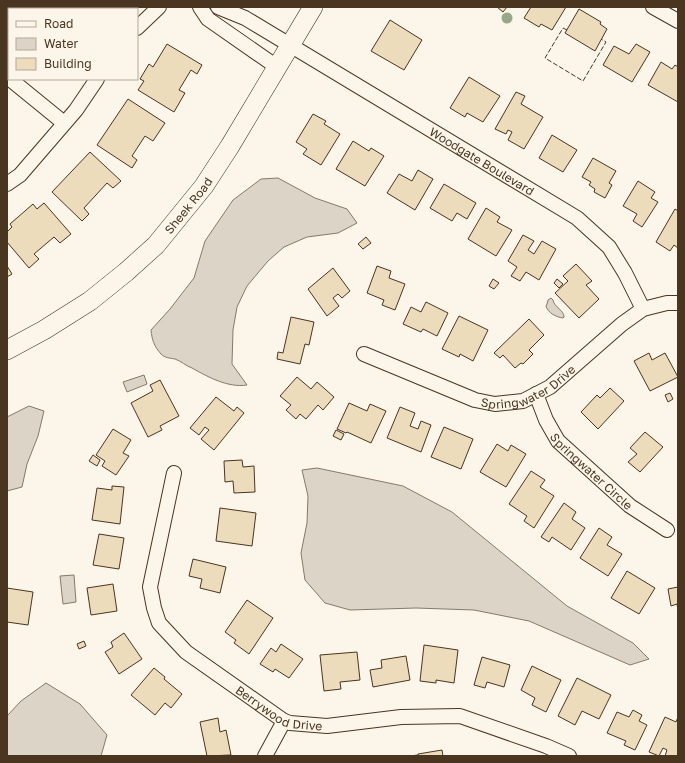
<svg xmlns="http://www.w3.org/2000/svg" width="685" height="763" font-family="'Golos Text',sans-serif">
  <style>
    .water { fill: #dcd4c6; stroke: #887966 }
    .building { fill: #ecdcbc; stroke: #4a3520 }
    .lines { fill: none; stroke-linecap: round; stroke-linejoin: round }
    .street-casing { stroke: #4a3520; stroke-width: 16 }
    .secondary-casing { stroke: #4a3520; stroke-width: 20 }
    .street { stroke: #fbf6e9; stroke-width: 14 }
    .secondary { stroke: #fbf6e9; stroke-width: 19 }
    .fence { stroke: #4a3520; stroke-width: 1; stroke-dasharray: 5 2; stroke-linecap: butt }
    .tree { fill: #96a887 }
    .labels { text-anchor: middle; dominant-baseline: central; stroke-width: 3; stroke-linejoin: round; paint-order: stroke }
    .street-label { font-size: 12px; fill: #4a3520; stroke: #fbf6e9 }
  </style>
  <rect width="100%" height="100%" fill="#fbf6e9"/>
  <!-- water -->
  <g class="water">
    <path d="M278,178L315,198L347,209L357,223L338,233L307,237L284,247L268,261L247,286L237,307L233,330L232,364L247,385C228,388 208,377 192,368C186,366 181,361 175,359C170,358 165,358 161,354C154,346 152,340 151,330L170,309L194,278L205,241L233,200L261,179Z"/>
    <path d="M551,298L553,300C554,307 564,310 564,317L563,318C556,317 548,313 546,306L547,304L548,300Z"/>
    <path d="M144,375L147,384L127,392L123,382Z"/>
    <path d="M29,406L44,411L38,436L27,464L22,487L7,491V417Z"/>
    <path d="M317,468L403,486L452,512L567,606L633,643L649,659L630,665L529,621L474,610L416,608L350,610L325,603L305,580L301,553L307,523L308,496L302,470Z"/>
    <path d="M74,575L76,602L63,604L60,576Z"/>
    <path d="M46,683L80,704L107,735L101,756H7V716L21,701Z"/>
  </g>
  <!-- building -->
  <g class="building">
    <path d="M38,7H51L54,9H37Z"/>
    <path d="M84,7H100L98,9H86Z"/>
    <path d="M497,7H507L503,12Z"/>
    <path d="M531,7H566L552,30L541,24L539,27L524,18Z"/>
    <path d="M579,9L601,22L600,24L607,29L595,51L565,33Z"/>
    <path d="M390,20L422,40L404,70L371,51Z"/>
    <path d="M167,44L202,65L197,74L191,70L179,90L185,93L174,112L138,90L144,81L140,79L149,64L153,67Z"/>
    <path d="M636,44L650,52L632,82L603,65L614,46L629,54Z"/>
    <path d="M661,62L672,69L675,65L678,67V102L648,85Z"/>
    <path d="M469,77L500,96L483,122L467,113L465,117L450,108Z"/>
    <path d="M516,92L525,96L521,104L543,117L524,149L508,140L512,132L508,130L506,134L495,129Z"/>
    <path d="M128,99L165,123L153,141L145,136L132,156L137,160L132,168L97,145Z"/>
    <path d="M313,114L326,121L324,124L340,134L321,165L303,154L307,149L296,142Z"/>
    <path d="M552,135L577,150L563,172L539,158Z"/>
    <path d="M353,141L369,151L371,148L384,156L365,186L336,169Z"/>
    <path d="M90,152L121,181L113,188L107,183L84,208L89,214L82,221L52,192Z"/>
    <path d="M593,158L616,171L609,183L612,185L605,198L594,192L595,189L589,185L591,182L582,177Z"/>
    <path d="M418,170L433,179L415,210L387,193L399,174L412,181Z"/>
    <path d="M638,181L655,192L651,198L658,202L642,227L633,221L637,214L623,206Z"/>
    <path d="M444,184L476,203L467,219L457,213L452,221L430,208Z"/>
    <path d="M44,203L71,234L60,243L54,237L34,254L39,259L29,268L7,242V232L12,227L10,224L33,204L37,209Z"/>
    <path d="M486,208L500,217L497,222L512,230L496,256L468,239Z"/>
    <path d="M675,209L678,211V248L674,245L670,251L656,242Z"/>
    <path d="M523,235L534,241L528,250L534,254L542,241L556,249L539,280L526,272L520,281L511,276L517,267L508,261Z"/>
    <path d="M366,237L371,243L363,249L358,244Z"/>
    <path d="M576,264L592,281L586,285L599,299L579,318L555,293L568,281L563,276Z"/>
    <path d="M7,266L12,274L7,277Z"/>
    <path d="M377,266L391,271L389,278L405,284L395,310L382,305L384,300L367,293Z"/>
    <path d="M333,268L350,291L342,298L338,294L333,298L339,306L327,316L308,289Z"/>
    <path d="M493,279L499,283L494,289L489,286Z"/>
    <path d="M557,279L563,284L559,288L554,283Z"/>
    <path d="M426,302L448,313L437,336L423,329L421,332L403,324L411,307L421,312Z"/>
    <path d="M459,316L488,330L473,361L460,354L459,357L442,349Z"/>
    <path d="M291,317L314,322L309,345L305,344L300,364L277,359L278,352L283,353Z"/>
    <path d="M529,319L544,335L529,350L533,354L523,364L521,363L515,368L503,355L500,358L494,353Z"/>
    <path d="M649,353L652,360L665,353L678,377L650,391L634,361Z"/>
    <path d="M297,377L311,389L317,382L334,397L323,410L318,405L306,419L300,414L296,419L286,410L291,405L280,396Z"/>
    <path d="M160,380L179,416L160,426L162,430L148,437L131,403L153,391L150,385Z"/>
    <path d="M610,388L624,401L598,429L581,412L597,395L600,398Z"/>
    <path d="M670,393L673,399L668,402L665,395Z"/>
    <path d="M216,397L234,411L237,407L244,413L214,450L201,439L209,430L205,427L199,435L190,428Z"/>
    <path d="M349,403L367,411L370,404L386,411L371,443L347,432L346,433L337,429Z"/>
    <path d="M400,407L415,413L410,426L418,429L421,421L431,425L421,452L387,438Z"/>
    <path d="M444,427L473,439L461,469L431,457Z"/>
    <path d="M113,429L131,440L123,453L129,456L116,475L102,466L105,461L96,455Z"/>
    <path d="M336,430L344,434L341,440L333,436Z"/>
    <path d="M645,432L663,447L640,472L628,462L637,454L630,448Z"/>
    <path d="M497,444L508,451L511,445L526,454L506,487L480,472Z"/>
    <path d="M93,455L100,460L97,466L89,461Z"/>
    <path d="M242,460L243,467L254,466L255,492L234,493L233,481L225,482L224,461Z"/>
    <path d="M531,471L545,480L540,487L554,496L534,528L524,521L527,516L509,504Z"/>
    <path d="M112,486L124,487L120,524L92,520L97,488L112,490Z"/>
    <path d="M564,503L576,512L572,519L585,528L571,550L552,537L549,542L541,537Z"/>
    <path d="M220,508L256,513L252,546L216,541Z"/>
    <path d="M599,528L612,537L607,545L622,554L608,576L580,558Z"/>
    <path d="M99,534L124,538L119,569L93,565Z"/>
    <path d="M193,559L226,567L220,593L200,588L202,579L189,576Z"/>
    <path d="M627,571L655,588L639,614L611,598Z"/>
    <path d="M113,584L117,611L91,615L87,588Z"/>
    <path d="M678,587V611L677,604L671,606L668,589Z"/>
    <path d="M7,588L33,592L28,625L7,622Z"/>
    <path d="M247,600L273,618L249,654L234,643L236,640L225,632Z"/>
    <path d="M124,633L142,659L119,674L105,652L113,647L111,642Z"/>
    <path d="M84,641L86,646L79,649L77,644Z"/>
    <path d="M281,644L303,659L289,678L275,669L273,672L260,664L271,648L276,652Z"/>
    <path d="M424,645L458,650L454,683L436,680V683L420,681Z"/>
    <path d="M357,652L360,680L340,682L341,689L324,691L320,655Z"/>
    <path d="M406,656L410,680L373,687L370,670L382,668L381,660Z"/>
    <path d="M482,657L510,665L504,687L487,682L485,688L474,685Z"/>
    <path d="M532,666L561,680L546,712L532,705L535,698L521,690Z"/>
    <path d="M154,668L165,677L164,679L182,694L171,708L165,703L155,715L131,695Z"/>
    <path d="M577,678L611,695L599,719L582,711L575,725L558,716Z"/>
    <path d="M633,710L642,715L639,721L647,725L635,750L624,745L626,741L607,733L617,712L629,717Z"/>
    <path d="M665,717L676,722L678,717V756H665L667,750L663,748L659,756L649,752Z"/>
    <path d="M218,718L220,732L226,730L231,755L207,756L200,722Z"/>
    <path d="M442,750L443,756H409L418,755V754Z"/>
  </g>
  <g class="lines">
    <defs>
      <g id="street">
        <path d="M200,7L208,19L277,67"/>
        <path id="s1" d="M218,7L245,18L577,218L609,247L625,273L643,309"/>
        <path d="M653,7L678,21"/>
        <path d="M137,28L159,7"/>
        <path d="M10,79L64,123"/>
        <path d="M7,184L20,175L76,110L97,79"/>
        <path id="s2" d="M364,354L475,400L495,404L523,401L550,387L622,324L643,309L667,303H678"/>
        <path id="s3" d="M536,394L546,420L558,441L630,506L667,530"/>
        <path id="s4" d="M174,473L150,587L154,608L159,623L186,652L284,721L290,723L327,726L401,717L460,716L546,746L569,756"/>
        <path d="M265,756L284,721"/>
      </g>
      <g id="secondary">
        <path id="s5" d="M7,350L44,330L90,301L126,272L156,245L204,186L230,146L313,7"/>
      </g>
    </defs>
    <!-- street casing -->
    <use href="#street" class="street-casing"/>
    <!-- secondary casing -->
    <use href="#secondary" class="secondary-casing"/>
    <!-- street -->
    <use href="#street" class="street"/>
    <!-- secondary -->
    <use href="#secondary" class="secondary"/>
    <!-- fence -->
    <path class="fence" d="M567,30L563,28L545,58L583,81L606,42L601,39"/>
  </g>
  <!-- trees -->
  <circle class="tree" cx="507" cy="18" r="5.5"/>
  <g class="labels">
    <!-- street labels -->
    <g class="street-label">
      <text stroke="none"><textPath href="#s1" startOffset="306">Woodgate Boulevard</textPath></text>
      <text stroke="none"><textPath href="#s5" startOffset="234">Sheek Road</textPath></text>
      <text stroke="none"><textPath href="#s2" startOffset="178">Springwater Drive</textPath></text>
      <text stroke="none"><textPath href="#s3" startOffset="97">Springwater Circle</textPath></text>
      <text stroke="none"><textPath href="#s4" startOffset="304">Berrywood Drive</textPath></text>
    </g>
  </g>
  <!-- border -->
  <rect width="685" height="763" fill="none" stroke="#4a3520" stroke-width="16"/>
  <!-- legend -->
  <rect x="8" y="8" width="130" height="72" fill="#fbf6e9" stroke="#b4a999"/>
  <rect x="16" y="21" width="20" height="6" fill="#fbf6e9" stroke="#b4a999"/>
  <text x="44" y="28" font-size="12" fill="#4a3520">Road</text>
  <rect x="16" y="38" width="20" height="12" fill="#dcd4c6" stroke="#b4a999"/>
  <text x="44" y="48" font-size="12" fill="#4a3520">Water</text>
  <rect x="16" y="58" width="20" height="12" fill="#ecdcbc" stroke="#b4a999"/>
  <text x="44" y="68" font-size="12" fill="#4a3520">Building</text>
</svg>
